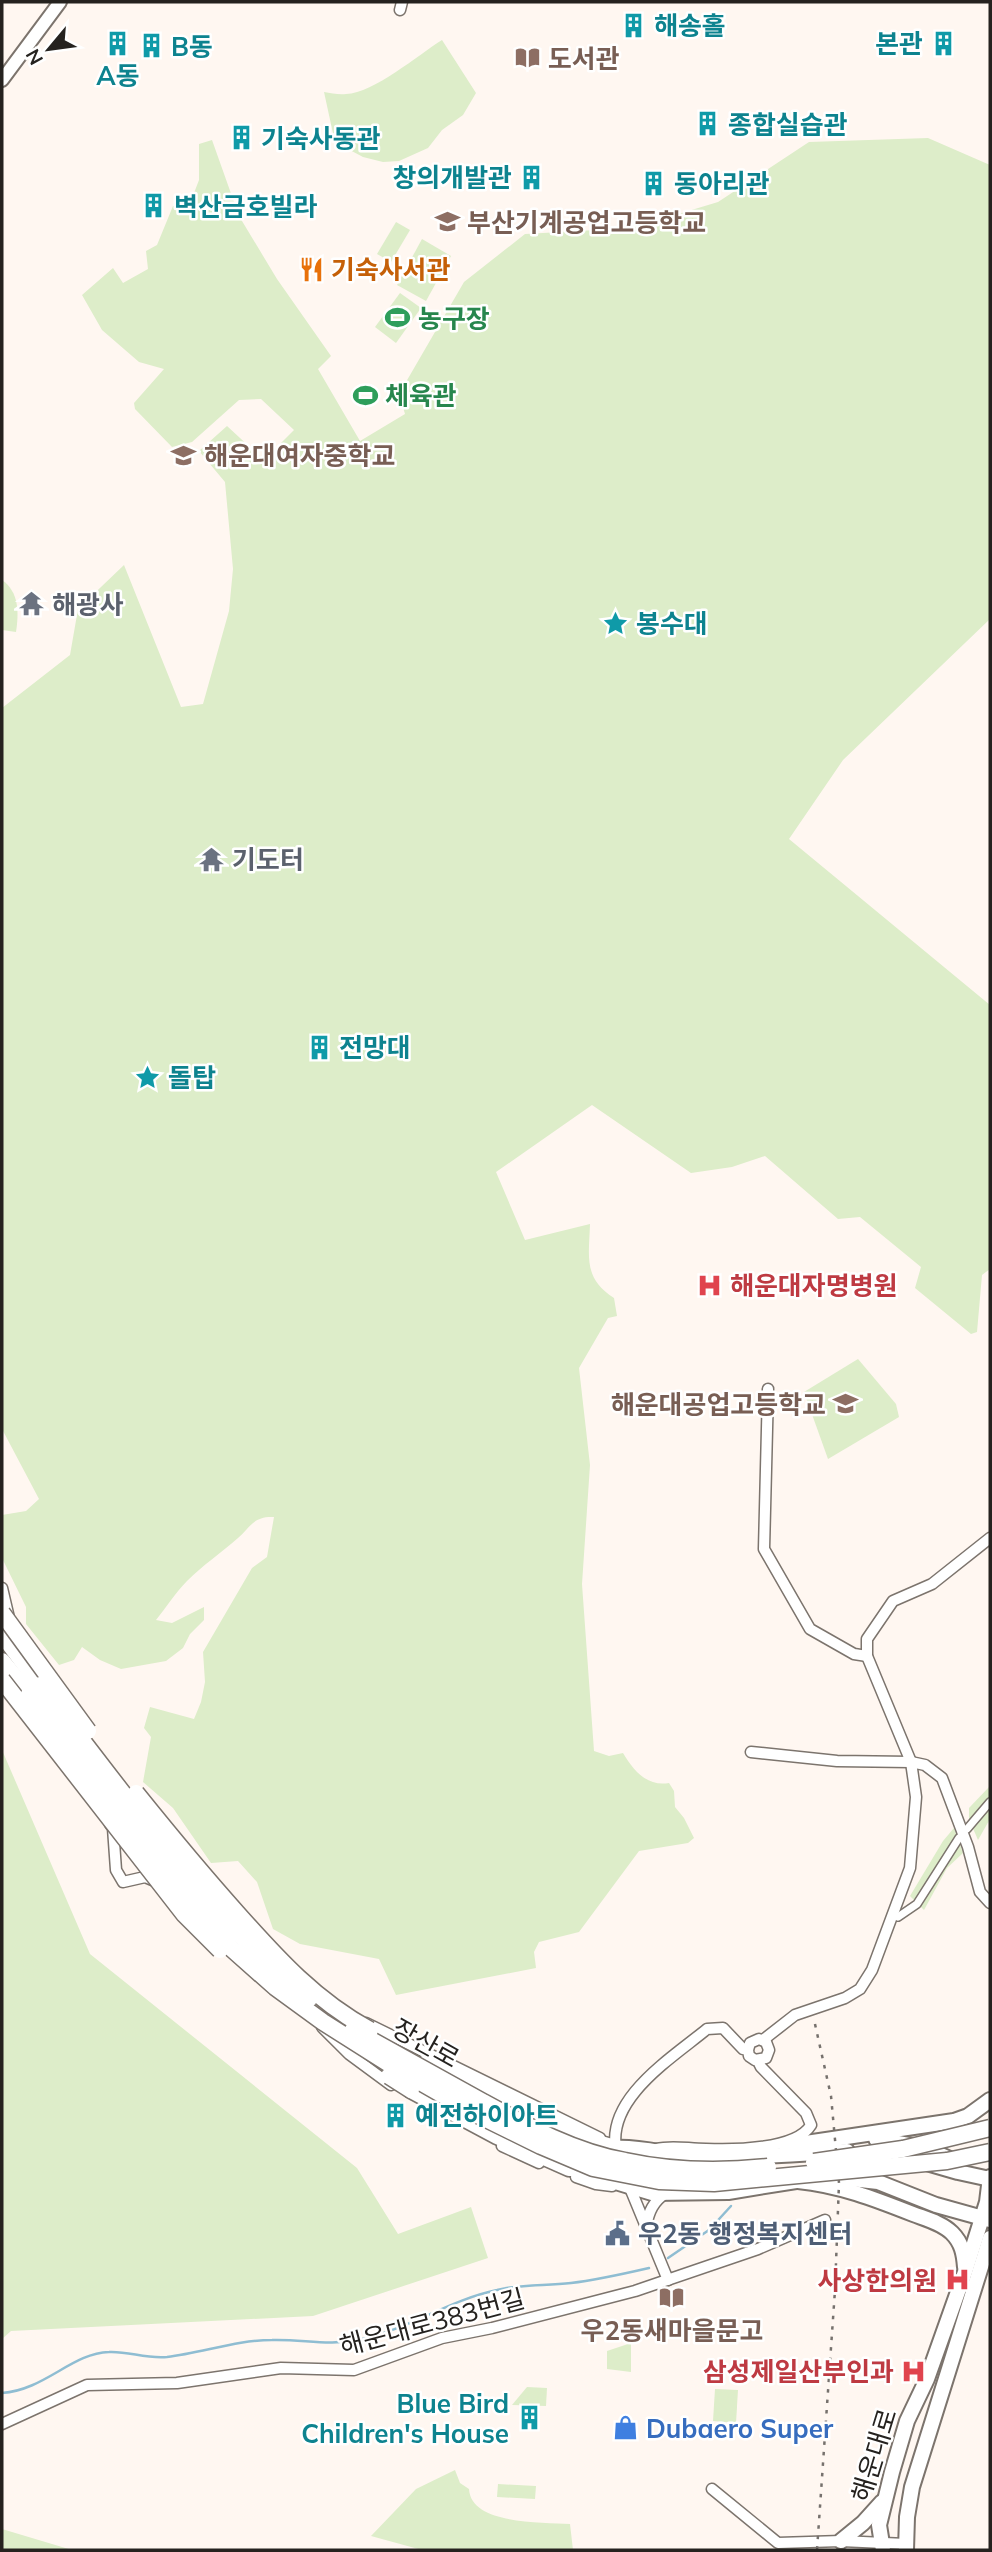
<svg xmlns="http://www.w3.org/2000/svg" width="992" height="2552" font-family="Mulish,'Noto Sans KR',sans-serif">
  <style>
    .green { fill: #ddedc9 }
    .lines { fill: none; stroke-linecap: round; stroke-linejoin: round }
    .stream { stroke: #8fbdd2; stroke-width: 2.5 }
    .pedestrian-casing { stroke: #7c746d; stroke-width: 10 }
    .minor-casing { stroke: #7c746d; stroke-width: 13 }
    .tertiary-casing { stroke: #7c746d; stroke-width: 16 }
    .secondary-casing { stroke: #7c746d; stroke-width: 18 }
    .trunk-casing { stroke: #7c746d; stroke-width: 19 }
    .pedestrian { stroke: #fff; stroke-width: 7 }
    .minor { stroke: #fff; stroke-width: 10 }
    .tertiary { stroke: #fff; stroke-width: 12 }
    .secondary { stroke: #fff; stroke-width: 14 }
    .trunk { stroke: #fff; stroke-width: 16 }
    .rail { stroke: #76716d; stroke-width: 2.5; stroke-dasharray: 3.5 7; stroke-linecap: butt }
    .trunk-bridge-casing { stroke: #7c746d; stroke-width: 19; stroke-linecap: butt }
    .trunk-bridge { stroke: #fff; stroke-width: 16 }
    .labels { text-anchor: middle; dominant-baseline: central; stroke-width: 5; stroke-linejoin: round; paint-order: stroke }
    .culture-label { font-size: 26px; font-weight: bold; fill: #0d838f; stroke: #fff; text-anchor: start }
    .education-label { font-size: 26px; font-weight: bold; fill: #785e54; stroke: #fff; text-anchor: start }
    .food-label { font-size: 26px; font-weight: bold; fill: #c56008; stroke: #fff; text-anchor: start }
    .leisure-label { font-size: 26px; font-weight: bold; fill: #27864d; stroke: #fff; text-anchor: start }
    .worship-label { font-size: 26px; font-weight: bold; fill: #5b616d; stroke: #fff; text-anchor: start }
    .health-label { font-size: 26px; font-weight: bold; fill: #be3a42; stroke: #fff; text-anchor: end }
    .street-label { font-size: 26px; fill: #25221f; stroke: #fff }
    .service-label { font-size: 26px; font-weight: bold; fill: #4e5e75; stroke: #fff; text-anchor: start }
    .shop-label { font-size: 26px; font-weight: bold; fill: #366cbe; stroke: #fff; text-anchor: start }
  </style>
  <rect width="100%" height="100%" fill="#fff7f1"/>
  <!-- green -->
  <g class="green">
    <path d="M442,40L476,93L463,115L442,130L428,148L399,161L383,162L363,157L346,148L334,138L324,92C331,93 339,95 346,94C374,93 418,55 442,40Z"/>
    <path d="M928,138L990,165V619L843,760L789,839L990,1005V1269L982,1275L977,1332L971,1334L915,1288L921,1267L860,1217L838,1219L765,1156L732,1167L691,1173L592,1105L496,1172L525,1240L590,1224C589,1257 583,1278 614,1298L617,1316L608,1318L579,1368L590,1465L582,1584L594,1751L609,1756L623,1753C633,1770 647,1787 669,1783L674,1791L675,1807L684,1818L694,1838L688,1843L639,1851L579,1932L539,1942L534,1952L536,1968L396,1995L379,1959L300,1944L273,1929L257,1882L238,1861L211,1863L173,1808L143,1782L151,1737L144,1728L150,1707L194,1719L201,1702L205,1682L203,1652L252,1568L267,1557L274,1517C253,1516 251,1527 238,1538C221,1553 203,1565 187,1581C175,1593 166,1608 156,1620L172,1623L204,1607V1620L190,1634L183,1648L166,1661L121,1669L100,1660L82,1647L74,1660L59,1665L26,1624V1607L2,1558V1515L26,1511L39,1499L2,1429V708L70,655L78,609L124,565L181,707L203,704L229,611L233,569L225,482L199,451L227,426L264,460L294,430L261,399L239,400L192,442L172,447L135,409L134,403L164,369L139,362L102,330L82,295L113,268L123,283L148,269L146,251L157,245L173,206H189L199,180V144L212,140L239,216L277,279L331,356L318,369L360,441L405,414L399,394L464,282L525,234L632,228L718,202L809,142Z"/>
    <path d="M396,222L410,230L391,262L377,254Z"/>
    <path d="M422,239L451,256L426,301L397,285Z"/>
    <path d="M400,293L421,308L396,343L375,327Z"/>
    <path d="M2,580C19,592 19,612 16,632L2,630Z"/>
    <path d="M858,1359L896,1404L899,1417L828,1459L804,1392Z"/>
    <path d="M2,1750L90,1954L357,2168L398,2234L471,2207L488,2258L313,2316L11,2331L2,2339Z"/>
    <path d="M990,1786V1819L978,1840L969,1819V1808Z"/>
    <path d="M954,1828L963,1853L947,1868L924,1910L910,1896L943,1841Z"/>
    <path d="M631,2343V2372L607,2369V2351Z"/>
    <path d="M527,2387L547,2388L546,2406L512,2405Z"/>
    <path d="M715,2389L738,2390L736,2423L713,2421Z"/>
    <path d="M455,2470L460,2483L469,2489C471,2525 542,2522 570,2524L573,2550H422L371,2536L416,2489Z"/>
    <path d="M498,2484L536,2486L535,2499L497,2497Z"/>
    <path d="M2,2529L72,2550H2Z"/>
  </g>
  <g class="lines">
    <!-- stream -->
    <g class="stream">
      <path d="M668,2258L709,2230L731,2206"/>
      <path d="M2,2393C45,2390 72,2353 109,2352C129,2351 145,2359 167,2357C202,2353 237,2340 272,2340C306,2339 327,2347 362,2339C409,2329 449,2300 497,2290C521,2284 546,2286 571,2283C597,2280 623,2274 649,2268"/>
    </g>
    <defs>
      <g id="pedestrian">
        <path d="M967,1829L990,1802"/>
        <path d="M898,1917L917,1904L959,1838"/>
      </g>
      <g id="minor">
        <path d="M400,10L402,2"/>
        <path d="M768,1389L764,1549L810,1629L854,1654L867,1656"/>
        <path d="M2,1588L9,1618"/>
        <path d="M751,1752L837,1761L911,1762L925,1765L942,1778L968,1847L980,1892L990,1903"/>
        <path d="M110,1824L113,1828L116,1870L123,1882L145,1877L157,1882"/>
        <path d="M366,2023L600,2138"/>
        <path d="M322,2027L349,2054L391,2085"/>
        <path d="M763,2040L795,2015L845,1998L860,1989L872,1970L910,1868L916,1797L911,1762L867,1656V1639L893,1601L932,1584L990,1538"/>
        <path d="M502,2146L539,2163"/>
        <path d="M656,2149C673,2145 688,2149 706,2149C732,2150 796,2150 811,2125L806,2113L761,2067L758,2061"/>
        <path d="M617,2153C603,2100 672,2058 707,2029L723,2028L743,2049L748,2050L749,2056L755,2060L766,2058L769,2050L766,2042L759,2039L750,2043L748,2050"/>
        <path d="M576,2177L596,2184L612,2186"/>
        <path d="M628,2183L668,2280"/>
        <path d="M646,2226C649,2211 653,2202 666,2193"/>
        <path d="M2,2424L87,2385L177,2383L281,2368L354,2370L442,2338L492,2328L635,2291L758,2249L825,2220"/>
        <path d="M712,2489L778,2543L841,2541L906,2544"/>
      </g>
      <path id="tertiary" d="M2,80L60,2"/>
      <g id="secondary">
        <path d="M876,2139L925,2148L954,2161"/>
        <path d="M615,2148C644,2146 672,2157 701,2157C750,2158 799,2154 847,2151"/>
        <path d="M787,2148L806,2143L954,2121L968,2116L990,2100"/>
        <path d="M889,2152L958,2172L990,2179"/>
        <path d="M569,2168L652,2193L728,2192L796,2181"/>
        <path d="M834,2177L878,2182L936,2205L990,2220"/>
        <path d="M798,2181C839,2185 875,2199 913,2214C926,2219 942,2223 952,2233C962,2243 964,2254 965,2267"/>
        <path d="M841,2541L863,2523L882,2502"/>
        <path d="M883,2550L879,2525L892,2472L907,2421L927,2379L965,2272L987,2202L990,2177"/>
        <path d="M906,2550L907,2517L912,2487L990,2238"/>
      </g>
      <g id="trunk">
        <path d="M2,1634L40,1685"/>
        <path d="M2,1661L29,1694"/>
        <path d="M427,2062C488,2093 549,2132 615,2148"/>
        <path d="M411,2090L497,2136L569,2168"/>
      </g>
    </defs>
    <!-- pedestrian casing -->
    <use href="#pedestrian" class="pedestrian-casing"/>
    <!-- minor casing -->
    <use href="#minor" class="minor-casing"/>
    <!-- tertiary casing -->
    <use href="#tertiary" class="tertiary-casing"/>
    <!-- secondary casing -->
    <use href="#secondary" class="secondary-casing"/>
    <!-- trunk casing -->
    <use href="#trunk" class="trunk-casing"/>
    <!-- pedestrian -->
    <use href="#pedestrian" class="pedestrian"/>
    <!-- minor -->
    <use href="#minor" class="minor"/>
    <!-- tertiary -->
    <use href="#tertiary" class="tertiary"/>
    <!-- secondary -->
    <use href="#secondary" class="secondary"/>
    <!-- trunk -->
    <use href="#trunk" class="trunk"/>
    <!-- rail -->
    <path class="rail" d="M815,2024L831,2096L839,2183L835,2290L817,2550"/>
    <defs>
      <g id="trunk-bridge">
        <path d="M2,1613L88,1731"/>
        <path d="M2,1680L184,1914L220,1950"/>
        <path d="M40,1685C81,1739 122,1793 165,1847C209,1902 253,1955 309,1999"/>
        <path d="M29,1694L192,1903L232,1949L275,1987L323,2022L394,2067L478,2115L541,2146L593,2168L659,2181L714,2183L947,2161L990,2152"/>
        <path d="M136,1793C169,1834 202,1874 237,1913C277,1958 316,2001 370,2030"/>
        <path d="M353,2030C396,2054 439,2078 483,2102C527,2126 574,2152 625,2161C671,2171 720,2172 768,2167"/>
        <path d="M389,2076L411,2090"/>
        <path d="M814,2162L903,2149L990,2128"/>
      </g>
    </defs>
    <!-- trunk-bridge casing -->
    <use href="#trunk-bridge" class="trunk-bridge-casing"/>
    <!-- trunk-bridge -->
    <use href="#trunk-bridge" class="trunk-bridge"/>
  </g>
  <!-- icons -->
  <defs>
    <symbol id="building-bare" viewBox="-9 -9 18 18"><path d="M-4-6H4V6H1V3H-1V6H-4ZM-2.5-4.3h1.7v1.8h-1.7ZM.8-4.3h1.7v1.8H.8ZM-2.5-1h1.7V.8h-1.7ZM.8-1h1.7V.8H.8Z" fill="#0f9aa8" stroke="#fff" stroke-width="2.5" paint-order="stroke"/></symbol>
    <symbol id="library-bare" viewBox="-9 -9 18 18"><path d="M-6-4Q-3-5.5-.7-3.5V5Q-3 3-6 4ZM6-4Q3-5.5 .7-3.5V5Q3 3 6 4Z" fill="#8d6e63" stroke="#fff" stroke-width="2.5" paint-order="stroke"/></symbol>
    <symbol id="school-bare" viewBox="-9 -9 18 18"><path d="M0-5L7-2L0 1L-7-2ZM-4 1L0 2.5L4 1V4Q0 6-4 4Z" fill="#8d6e63" stroke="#fff" stroke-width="2.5" paint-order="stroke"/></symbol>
    <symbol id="restaurant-bare" viewBox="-9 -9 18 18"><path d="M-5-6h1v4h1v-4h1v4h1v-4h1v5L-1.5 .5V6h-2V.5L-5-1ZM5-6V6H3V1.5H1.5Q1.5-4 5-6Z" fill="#e8710a" stroke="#fff" stroke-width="2.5" paint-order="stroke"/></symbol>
    <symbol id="stadium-bare" viewBox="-9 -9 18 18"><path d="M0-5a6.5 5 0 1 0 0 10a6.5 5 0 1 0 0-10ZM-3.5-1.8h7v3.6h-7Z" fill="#2e9e5b" stroke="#fff" stroke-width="2.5" paint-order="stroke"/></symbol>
    <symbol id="temple-bare" viewBox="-9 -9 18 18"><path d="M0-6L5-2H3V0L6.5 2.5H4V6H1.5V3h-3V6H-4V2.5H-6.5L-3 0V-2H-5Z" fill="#6b7280" stroke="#fff" stroke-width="2.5" paint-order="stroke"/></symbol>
    <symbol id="sight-bare" viewBox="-9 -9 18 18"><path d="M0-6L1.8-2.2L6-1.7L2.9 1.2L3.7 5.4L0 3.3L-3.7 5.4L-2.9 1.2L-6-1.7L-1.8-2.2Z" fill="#0f9aa8" stroke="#fff" stroke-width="2.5" paint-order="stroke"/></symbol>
    <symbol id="hospital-bare" viewBox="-9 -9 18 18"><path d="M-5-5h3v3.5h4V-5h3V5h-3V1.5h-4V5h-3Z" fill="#e0444e" stroke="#fff" stroke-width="2.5" paint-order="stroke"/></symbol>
    <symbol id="civic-bare" viewBox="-9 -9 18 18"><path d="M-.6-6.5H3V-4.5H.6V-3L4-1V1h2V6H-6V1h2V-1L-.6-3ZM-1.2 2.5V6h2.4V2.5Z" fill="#5c6f8a" stroke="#fff" stroke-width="2.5" paint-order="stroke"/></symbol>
    <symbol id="shop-bare" viewBox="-9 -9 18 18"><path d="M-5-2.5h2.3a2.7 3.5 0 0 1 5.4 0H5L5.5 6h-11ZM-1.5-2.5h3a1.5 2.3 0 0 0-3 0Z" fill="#3f7fe0" stroke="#fff" stroke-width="2.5" paint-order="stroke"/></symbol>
  </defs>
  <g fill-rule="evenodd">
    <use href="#building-bare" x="616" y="8" width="35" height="35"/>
    <use href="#building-bare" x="100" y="26" width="35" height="35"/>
    <use href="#building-bare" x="926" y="26" width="35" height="35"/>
    <use href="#building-bare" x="134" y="28" width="35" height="35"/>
    <use href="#library-bare" x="510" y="40" width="35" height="35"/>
    <use href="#building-bare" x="690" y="106" width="35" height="35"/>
    <use href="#building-bare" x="224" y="120" width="35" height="35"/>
    <use href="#building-bare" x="514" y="160" width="35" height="35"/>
    <use href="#building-bare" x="636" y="166" width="35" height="35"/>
    <use href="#building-bare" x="136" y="188" width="35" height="35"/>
    <use href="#school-bare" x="430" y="204" width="35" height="35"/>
    <use href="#restaurant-bare" x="294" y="252" width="35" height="35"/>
    <use href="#stadium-bare" x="380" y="300" width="35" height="35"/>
    <use href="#stadium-bare" x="348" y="378" width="35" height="35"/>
    <use href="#school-bare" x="166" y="438" width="35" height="35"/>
    <use href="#temple-bare" x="14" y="586" width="35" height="35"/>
    <use href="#sight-bare" x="598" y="606" width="35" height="35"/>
    <use href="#temple-bare" x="194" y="842" width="35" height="35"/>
    <use href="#building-bare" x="302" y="1030" width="35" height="35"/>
    <use href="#sight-bare" x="130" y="1060" width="35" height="35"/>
    <use href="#hospital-bare" x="692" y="1268" width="35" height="35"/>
    <use href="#school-bare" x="828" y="1386" width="35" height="35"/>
    <use href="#building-bare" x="378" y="2098" width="35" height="35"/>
    <use href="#civic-bare" x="600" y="2216" width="35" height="35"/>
    <use href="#hospital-bare" x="940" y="2262" width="35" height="35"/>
    <use href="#library-bare" x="654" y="2280" width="35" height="35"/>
    <use href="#hospital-bare" x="896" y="2354" width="35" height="35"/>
    <use href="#building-bare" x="512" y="2400" width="35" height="35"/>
    <use href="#shop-bare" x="608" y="2410" width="35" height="35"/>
  </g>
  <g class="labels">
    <!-- culture labels -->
    <g class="culture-label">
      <text x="654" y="25">해송홀</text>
      <text x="923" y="43" text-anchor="end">본관</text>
      <text x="171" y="46">B동</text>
      <text x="118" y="75" text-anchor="middle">A동</text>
      <text x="728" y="124">종합실습관</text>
      <text x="261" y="138">기숙사동관</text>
      <text x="512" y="177" text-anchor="end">창의개발관</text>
      <text x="674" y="183">동아리관</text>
      <text x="174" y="206">벽산금호빌라</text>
      <text x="636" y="623">봉수대</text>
      <text x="339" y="1047">전망대</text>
      <text x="168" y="1077">돌탑</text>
      <text x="415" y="2115">예전하이아트</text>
      <text x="509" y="2403" text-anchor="end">Blue Bird<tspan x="509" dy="30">Children's House</tspan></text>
    </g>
    <!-- education labels -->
    <g class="education-label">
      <text x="548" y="58">도서관</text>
      <text x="467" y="222">부산기계공업고등학교</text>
      <text x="204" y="455">해운대여자중학교</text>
      <text x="826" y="1404" text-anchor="end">해운대공업고등학교</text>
      <text x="672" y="2330" text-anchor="middle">우2동새마을문고</text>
    </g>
    <!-- food labels -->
    <g class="food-label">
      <text x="331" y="269">기숙사서관</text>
    </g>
    <!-- leisure labels -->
    <g class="leisure-label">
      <text x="418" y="318">농구장</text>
      <text x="385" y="395">체육관</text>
    </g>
    <!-- worship labels -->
    <g class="worship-label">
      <text x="52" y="604">해광사</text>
      <text x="232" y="859">기도터</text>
    </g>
    <!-- health labels -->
    <g class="health-label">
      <text x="730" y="1285" text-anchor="start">해운대자명병원</text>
      <text x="937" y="2280">사상한의원</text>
      <text x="894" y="2371">삼성제일산부인과</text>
    </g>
    <!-- street labels -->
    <g class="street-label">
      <text transform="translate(426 2043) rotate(29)">장산로</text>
      <text transform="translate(432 2322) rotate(-15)">해운대로383번길</text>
      <text transform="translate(874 2455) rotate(-73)">해운대로</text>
    </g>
    <!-- service labels -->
    <g class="service-label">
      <text x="638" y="2233">우2동 행정복지센터</text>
    </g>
    <!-- shop labels -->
    <g class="shop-label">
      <text x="646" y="2428">Dubaero Super</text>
    </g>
  </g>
  <!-- border -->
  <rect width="992" height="2552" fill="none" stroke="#25221f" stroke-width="7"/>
  <!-- north arrow -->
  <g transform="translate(49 49) rotate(241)" stroke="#ffffff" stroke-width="5" paint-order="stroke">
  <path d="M0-5L12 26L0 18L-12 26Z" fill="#25221f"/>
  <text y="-10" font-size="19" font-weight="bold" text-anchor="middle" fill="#25221f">N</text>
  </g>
</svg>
